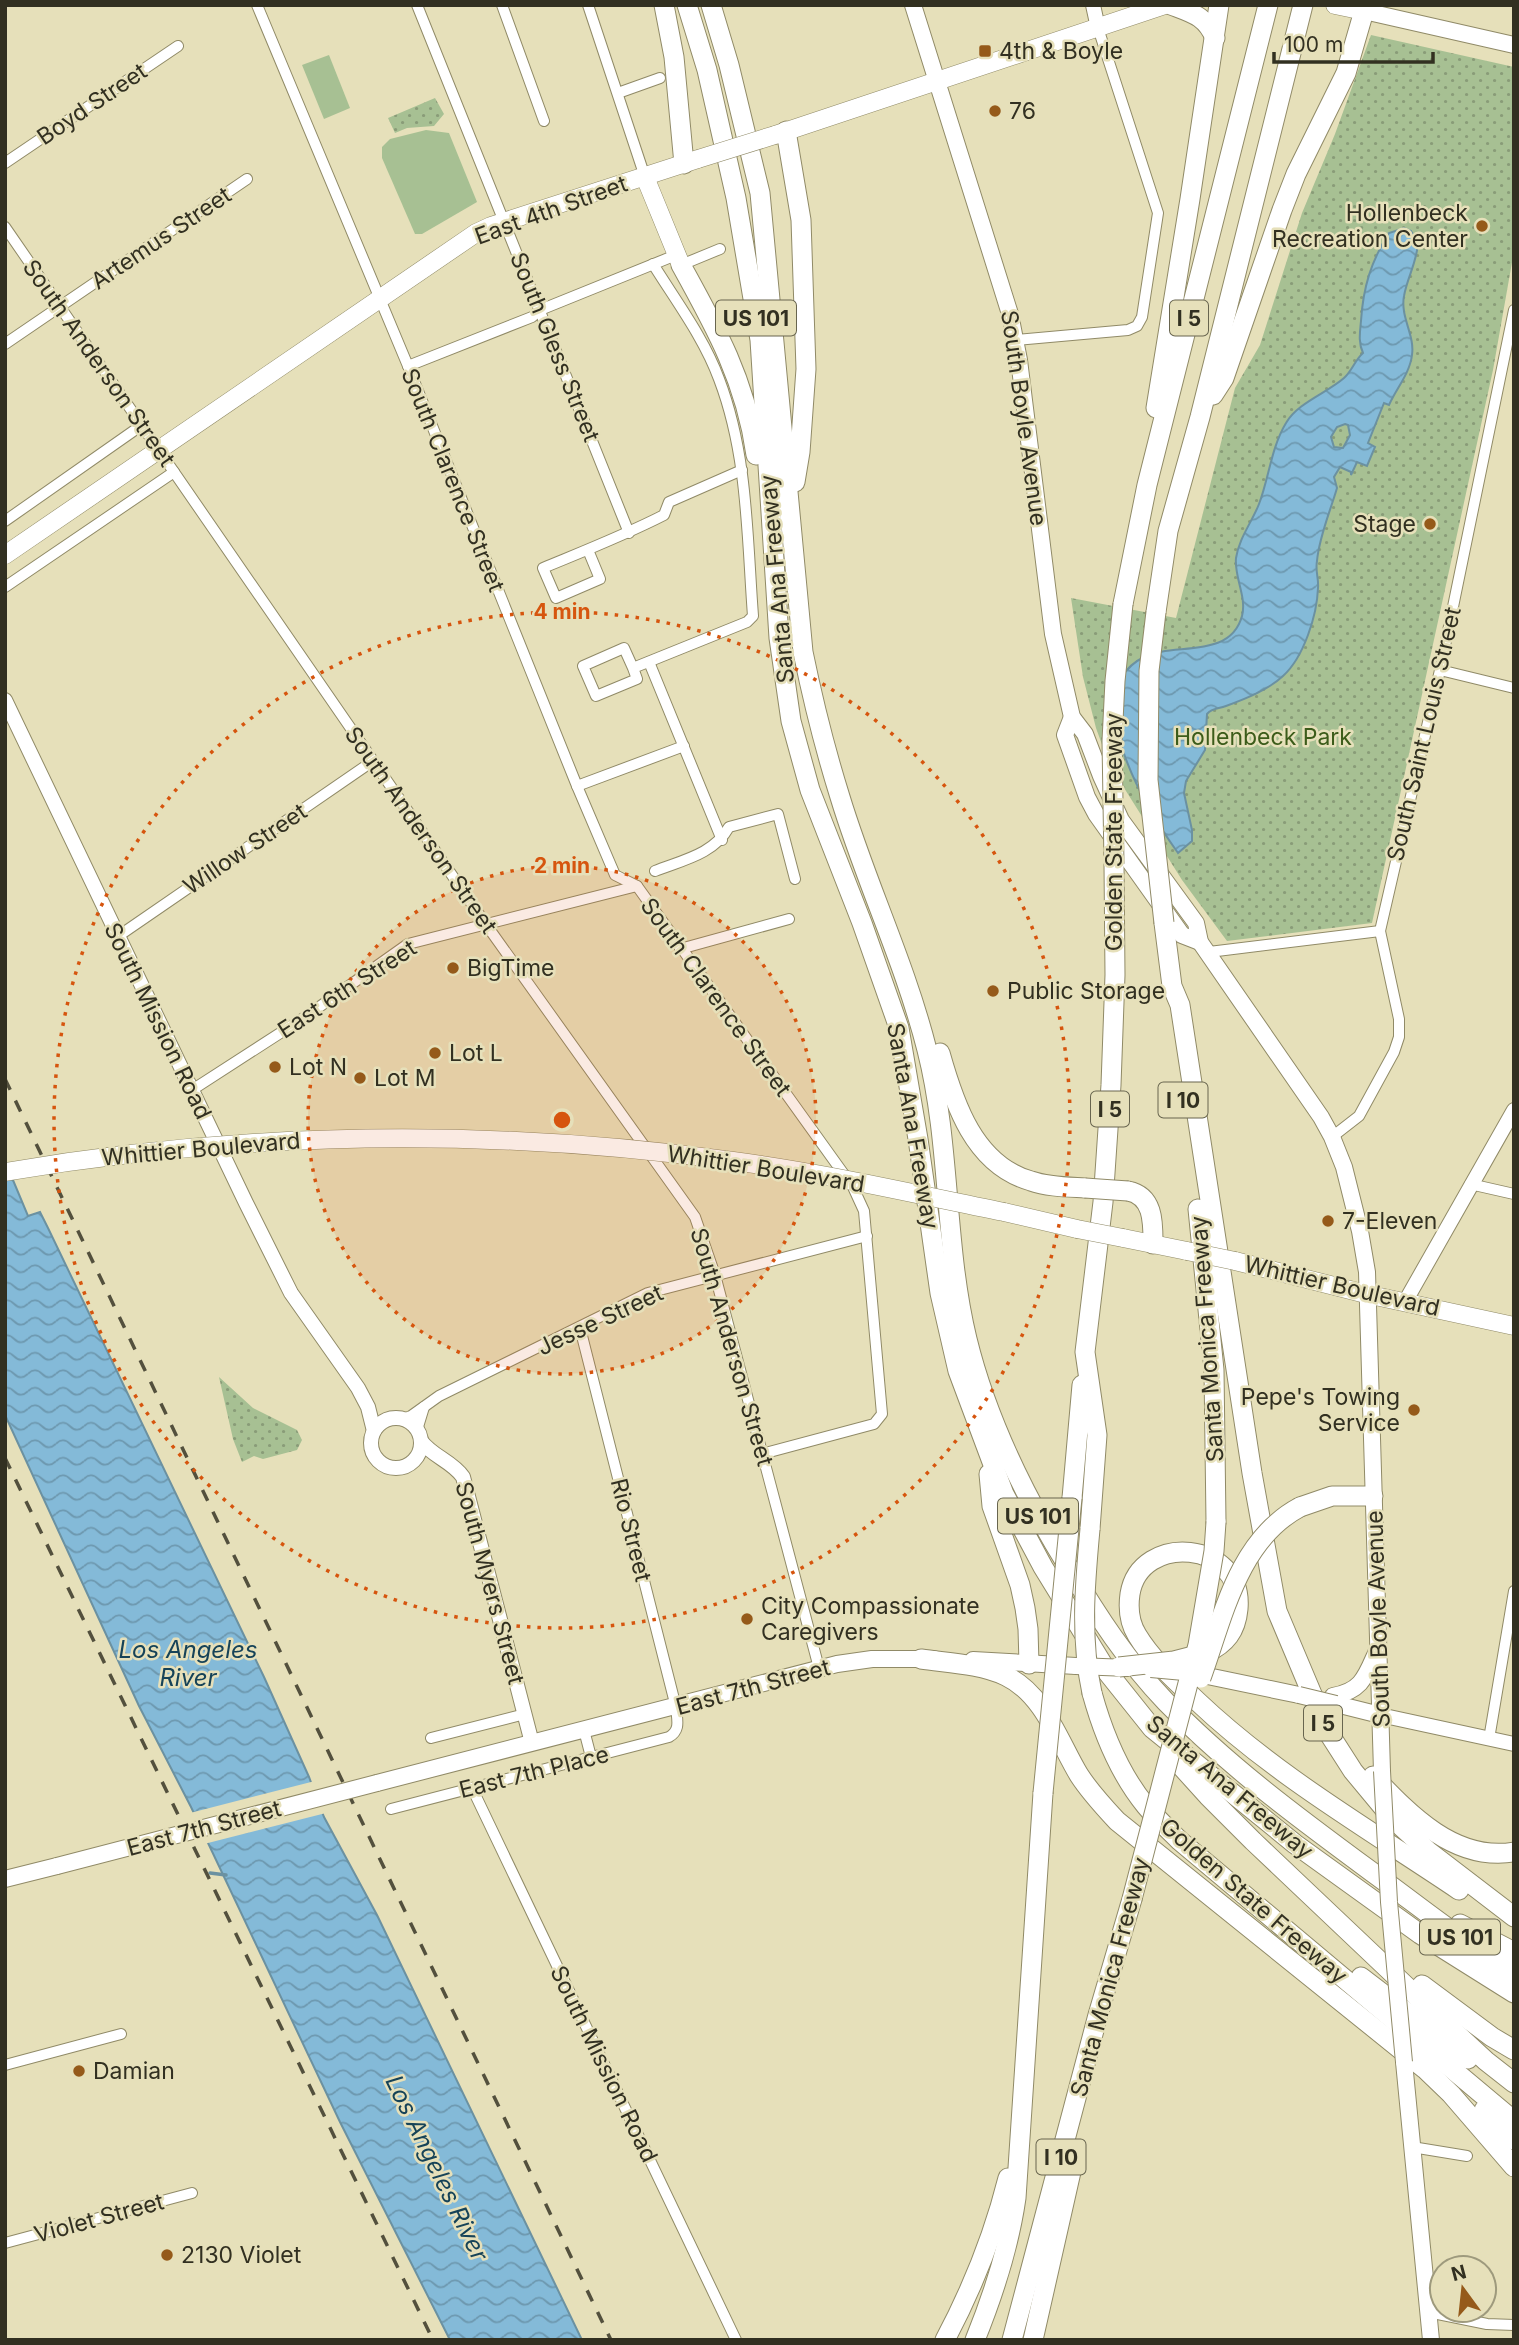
<svg xmlns="http://www.w3.org/2000/svg" width="1519" height="2345" font-family="Inter,sans-serif">
  <style>
    .grass { fill: #a7c093 }
    .park { fill: url(#park-dots) }
    .water { fill: url(#water-waves); stroke: #6b91a1; stroke-width: 2; fill-rule: evenodd }
    .pier { fill: #e6e0ba }
    .lines { fill: none; stroke-linecap: round; stroke-linejoin: round }
    .stream { stroke: #6b91a1; stroke-width: 3.5 }
    .minor-casing { stroke: #908a67; stroke-width: 12 }
    .tertiary-casing { stroke: #908a67; stroke-width: 16 }
    .secondary-casing { stroke: #908a67; stroke-width: 18 }
    .primary-casing { stroke: #908a67; stroke-width: 19 }
    .motorway-casing { stroke: #908a67; stroke-width: 21 }
    .minor { stroke: #fff; stroke-width: 10 }
    .tertiary { stroke: #fff; stroke-width: 14 }
    .secondary { stroke: #fff; stroke-width: 16 }
    .primary { stroke: #fff; stroke-width: 18 }
    .motorway { stroke: #fff; stroke-width: 19 }
    .rail { stroke: #53503d; stroke-width: 3.5; stroke-dasharray: 12 12; stroke-linecap: butt }
    .secondary-bridge-casing { stroke: #908a67; stroke-width: 18; stroke-linecap: butt }
    .primary-bridge-casing { stroke: #908a67; stroke-width: 19; stroke-linecap: butt }
    .motorway-bridge-casing { stroke: #908a67; stroke-width: 21; stroke-linecap: butt }
    .secondary-bridge { stroke: #fff; stroke-width: 16 }
    .primary-bridge { stroke: #fff; stroke-width: 18 }
    .motorway-bridge { stroke: #fff; stroke-width: 19 }
    .ring { fill: none; stroke: #d6550e; stroke-width: 3.5; stroke-dasharray: 3.5 7 }
    .poi-dot { fill: #955a1a; stroke: #e6e0ba; stroke-width: 2.5 }
    .labels { text-anchor: middle; dominant-baseline: central; stroke-width: 5; stroke-linejoin: round; paint-order: stroke }
    .shield { fill: #e6e0ba; stroke: #68654f; stroke-width: 2 }
    .shield-label { font-size: 21px; font-weight: bold; fill: #323021 }
    .poi-label { font-size: 23px; fill: #323021; stroke: #e6e0ba; text-anchor: start }
    .street-label { font-size: 23px; fill: #323021; stroke: #e6e0ba }
    .park-label { font-size: 23px; fill: #3c5c1a; stroke: #e6e0ba }
    .water-label { font-size: 24px; font-style: italic; fill: #164358; stroke: #e6e0ba }
    .centre { fill: #d6550e; stroke: #e6e0ba; stroke-width: 3.5 }
    .ring-label { font-size: 21px; text-anchor: middle; font-weight: bold; fill: #d6550e; stroke: #e6e0ba; stroke-width: 5; stroke-linejoin: round; paint-order: stroke }
  </style>
  <defs>
    <pattern id="park-dots" width="8" height="8" patternUnits="userSpaceOnUse" patternTransform="scale(1.75)"><rect width="8" height="8" fill="#a7c093"/><path d="M2 2h.1M6 6h.1" fill="none" stroke="#899c78" stroke-width="1.8" stroke-linecap="round"/></pattern>
    <pattern id="water-waves" width="16" height="10" patternUnits="userSpaceOnUse" patternTransform="scale(1.75)"><rect width="16" height="10" fill="#84bad8"/><path d="M0 5q4-4 8 0t8 0" fill="none" stroke="#6d98af"/></pattern>
  </defs>
  <rect width="100%" height="100%" fill="#e6e0ba"/>
  <!-- grass -->
  <g class="grass">
    <path d="M329,55L350,108L324,119L302,65Z"/>
    <path d="M426,130L449,133L477,202L422,234H415L382,158V147L390,139Z"/>
  </g>
  <!-- park -->
  <g class="park">
    <path d="M1371,35L1514,67V251L1493,370L1372,923L1227,941L1182,880L1109,764L1096,728L1083,677L1071,598L1176,618L1235,388L1260,345L1302,213L1335,134Z"/>
    <path d="M435,98L444,114L434,126L407,128L395,133L388,118Z"/>
    <path d="M219,1377L253,1408L297,1430L302,1440L297,1450L263,1459L254,1456L242,1462L233,1439Z"/>
  </g>
  <!-- water -->
  <g class="water">
    <path d="M1404,228L1411,231L1418,243C1417,262 1407,278 1404,296C1400,317 1415,335 1412,355C1410,373 1396,389 1389,405L1384,403L1368,443L1375,447L1367,466L1357,462L1351,475V472L1340,467L1334,477L1337,488C1330,512 1319,537 1317,561C1315,571 1319,579 1318,588C1317,615 1304,657 1283,676C1268,690 1245,699 1226,706C1218,709 1212,708 1207,714L1205,750L1186,781L1184,793L1192,830V841L1178,853C1148,811 1074,692 1144,657C1173,642 1230,660 1242,616C1247,597 1234,577 1236,558C1239,538 1252,522 1259,504C1269,478 1271,448 1286,423C1297,403 1327,393 1344,378C1352,371 1355,360 1363,353C1358,342 1360,332 1361,321C1363,288 1371,261 1389,233ZM1345,424L1348,425L1350,435L1343,448L1334,447L1331,437L1337,427Z"/>
    <path d="M5,1161L28,1216L40,1212L48,1228L264,1677L309,1777L324,1817L377,1915L582,2340H450L340,2122L191,1807L139,1706L5,1415Z"/>
  </g>
  <!-- pier -->
  <path class="pier" d="M315,1781L326,1813L204,1844L190,1813Z"/>
  <g class="lines">
    <!-- stream -->
    <path class="stream" d="M210,1873L226,1875"/>
    <defs>
      <g id="minor">
        <path d="M257,5L408,366L577,786L615,875L637,886L853,1187L864,1211L882,1414L874,1424L762,1454"/>
        <path d="M417,5L629,533"/>
        <path d="M502,5L544,121"/>
        <path d="M588,5L645,177"/>
        <path d="M618,93L660,78"/>
        <path d="M5,163L178,46"/>
        <path d="M5,227L485,923L695,1217L715,1275L819,1668"/>
        <path d="M681,265L720,249"/>
        <path d="M1016,340L1128,330L1137,326L1142,317L1158,213L1098,28"/>
        <path d="M5,344L247,179"/>
        <path d="M408,366L532,317L540,310L676,255"/>
        <path d="M5,521L142,425"/>
        <path d="M588,550L600,579L556,598L543,568C584,551 625,535 664,515L669,502L742,470"/>
        <path d="M5,587L174,472"/>
        <path d="M649,662L722,840"/>
        <path d="M633,668L637,679L596,696L583,666L624,648L633,668L747,622L753,616C747,537 748,455 719,379C704,338 676,301 653,264"/>
        <path d="M1440,670L1514,688"/>
        <path d="M577,786L684,746"/>
        <path d="M655,871C683,860 714,854 729,827L778,814L795,879"/>
        <path d="M117,937L373,761"/>
        <path d="M680,949L789,919"/>
        <path d="M1209,952L1380,931"/>
        <path d="M192,1090L305,1017L408,944L637,886"/>
        <path d="M1332,1137L1359,1116L1394,1052L1399,1037V1019L1380,931L1440,670L1514,310"/>
        <path d="M1470,1184L1514,1194"/>
        <path d="M403,1419L411,1416L439,1396L648,1293L867,1236"/>
        <path d="M417,1430L424,1407"/>
        <path d="M584,1730L591,1757"/>
        <path d="M431,1738L525,1714"/>
        <path d="M1489,1739L1514,1591"/>
        <path d="M472,1788L736,2340"/>
        <path d="M391,1809L669,1737C681,1730 677,1720 676,1707L580,1328"/>
        <path d="M5,2065L121,2034"/>
        <path d="M1412,2147L1467,2156"/>
        <path d="M5,2243L192,2193"/>
        <path d="M1428,2312L1487,2324L1514,2325"/>
      </g>
      <g id="tertiary">
        <path d="M1093,5L1098,28"/>
        <path d="M5,700L246,1203L291,1293L358,1388L368,1407L374,1431"/>
        <path d="M1405,1302L1514,1110"/>
        <circle cx="396" cy="1443" r="25"/>
        <path d="M421,1441C433,1457 452,1461 463,1477L532,1743"/>
        <path d="M1380,1715L1514,1744"/>
      </g>
      <g id="secondary">
        <path d="M913,5L1010,314L1019,360L1053,634L1072,717L1085,734L1101,776L1121,820L1196,923L1200,942L1321,1117L1332,1137L1344,1167L1360,1231L1367,1272L1382,1771"/>
        <path d="M1364,11L1514,45"/>
        <path d="M1072,717L1065,735L1087,797L1096,814L1182,935L1200,942"/>
        <path d="M973,1660L1076,1666"/>
        <path d="M1193,1673L1299,1695"/>
        <path d="M1333,1696C1361,1691 1365,1678 1376,1653"/>
        <path d="M1336,1704L1380,1715"/>
        <path d="M377,1783L837,1664L872,1659H934"/>
        <path d="M5,1879L57,1866"/>
        <path d="M1404,2062L1431,2340"/>
      </g>
      <g id="primary">
        <path d="M1335,5L1364,11L1365,5"/>
        <path d="M775,135L1165,5"/>
        <path d="M645,177L681,265"/>
        <path d="M5,555L476,233L491,226L698,159"/>
        <path d="M1004,1212L1077,1229"/>
        <path d="M1123,1238L1187,1251"/>
        <path d="M1235,1261L1366,1294L1514,1326"/>
      </g>
      <g id="motorway">
        <path d="M664,5L674,57L684,164"/>
        <path d="M687,5L707,70L736,198L760,340L779,638L791,721L810,790L862,923L899,1028L918,1139L940,1293L958,1371L1004,1494L1043,1567L1108,1673L1152,1728L1295,1844L1420,1934L1514,1993"/>
        <path d="M711,5L729,65L760,193L803,652C813,701 825,749 840,797C866,883 905,963 927,1050C951,1145 944,1244 967,1339C987,1421 1025,1497 1069,1568C1098,1617 1127,1661 1166,1702C1228,1766 1300,1819 1372,1872C1419,1906 1464,1943 1514,1972"/>
        <path d="M1171,5C1192,13 1206,16 1215,38"/>
        <path d="M786,131L801,220L806,369L800,452L795,482"/>
        <path d="M681,265C716,328 746,382 756,455"/>
        <path d="M1213,395L1224,378L1282,210L1296,174L1346,73L1364,11"/>
        <path d="M1156,408L1190,199L1219,5"/>
        <path d="M1123,604L1147,485L1268,5"/>
        <path d="M1156,612L1168,531L1200,417L1303,5"/>
        <path d="M1164,923L1172,986L1180,1005L1252,1473L1277,1611L1328,1732L1353,1771L1392,1818L1428,1851L1514,1917"/>
        <path d="M940,1053C954,1103 974,1165 1031,1181C1048,1187 1067,1187 1085,1188"/>
        <path d="M1128,1191C1154,1196 1153,1223 1153,1244"/>
        <path d="M1198,1209L1214,1370L1216,1522"/>
        <path d="M989,1474L992,1506L1020,1585L1025,1608L1028,1629L1029,1664"/>
        <path d="M1072,1498L1082,1385"/>
        <path d="M1300,1507L1332,1496H1373"/>
        <path d="M1090,1529L1097,1435L1085,1352L1103,1202L1111,1085L1115,975L1114,864"/>
        <path d="M1206,1653C1226,1644 1236,1631 1238,1609C1244,1540 1140,1532 1130,1594C1128,1608 1129,1622 1137,1635C1152,1660 1176,1681 1197,1701C1275,1775 1370,1830 1459,1890"/>
        <path d="M921,1659C948,1663 980,1664 1006,1676C1044,1694 1059,1742 1079,1775C1090,1792 1103,1806 1117,1821L1425,2069L1451,2094L1514,2167"/>
        <path d="M1092,1693C1103,1733 1119,1773 1146,1806C1156,1818 1169,1830 1180,1841L1514,2121"/>
        <path d="M1171,1755L1208,1796L1253,1841L1445,2023L1486,2061L1514,2083"/>
        <path d="M1373,1776C1410,1815 1455,1862 1514,1852"/>
        <path d="M1460,1924L1514,1952"/>
        <path d="M1361,1977L1468,2059"/>
        <path d="M1422,1985L1492,2037L1514,2050"/>
        <path d="M1484,2110L1514,2140"/>
        <path d="M945,2340C972,2289 994,2234 1008,2178"/>
        <path d="M975,2340C994,2293 1009,2247 1016,2198L1043,1793"/>
        <path d="M1012,2340L1098,2015L1132,1899"/>
        <path d="M1033,2340L1073,2163"/>
      </g>
    </defs>
    <!-- minor casing -->
    <use href="#minor" class="minor-casing"/>
    <!-- tertiary casing -->
    <use href="#tertiary" class="tertiary-casing"/>
    <!-- secondary casing -->
    <use href="#secondary" class="secondary-casing"/>
    <!-- primary casing -->
    <use href="#primary" class="primary-casing"/>
    <!-- motorway casing -->
    <use href="#motorway" class="motorway-casing"/>
    <!-- minor -->
    <use href="#minor" class="minor"/>
    <!-- tertiary -->
    <use href="#tertiary" class="tertiary"/>
    <!-- secondary -->
    <use href="#secondary" class="secondary"/>
    <!-- primary -->
    <use href="#primary" class="primary"/>
    <!-- motorway -->
    <use href="#motorway" class="motorway"/>
    <!-- rail -->
    <g class="rail">
      <path d="M5,1079L611,2340"/>
      <path d="M5,1458L433,2340"/>
    </g>
    <defs>
      <g id="secondary-bridge">
        <path d="M1076,1666L1129,1668"/>
        <path d="M1151,1669L1184,1672"/>
        <path d="M1299,1695L1336,1704"/>
        <path d="M1382,1771L1389,1902L1404,2062"/>
        <path d="M57,1866L377,1783"/>
      </g>
      <g id="primary-bridge">
        <path d="M698,159L775,135"/>
        <path d="M5,1172C245,1131 492,1128 733,1161C825,1173 914,1194 1004,1212"/>
        <path d="M1077,1229L1123,1238"/>
        <path d="M1187,1251L1235,1261"/>
      </g>
      <g id="motorway-bridge">
        <path d="M1156,612L1149,671L1148,780L1164,923"/>
        <path d="M1114,864L1112,741L1115,681L1123,604"/>
        <path d="M1085,1188L1128,1191"/>
        <path d="M1090,1529C1085,1583 1080,1638 1092,1693"/>
        <path d="M1119,1667L1174,1661L1205,1653"/>
        <path d="M1201,1678C1223,1617 1238,1540 1300,1507"/>
        <path d="M1043,1793L1072,1498"/>
        <path d="M1132,1899L1198,1645L1214,1551L1216,1522"/>
      </g>
    </defs>
    <!-- secondary-bridge casing -->
    <use href="#secondary-bridge" class="secondary-bridge-casing"/>
    <!-- primary-bridge casing -->
    <use href="#primary-bridge" class="primary-bridge-casing"/>
    <!-- motorway-bridge casing -->
    <use href="#motorway-bridge" class="motorway-bridge-casing"/>
    <!-- secondary-bridge -->
    <use href="#secondary-bridge" class="secondary-bridge"/>
    <!-- primary-bridge -->
    <use href="#primary-bridge" class="primary-bridge"/>
    <!-- motorway-bridge -->
    <use href="#motorway-bridge" class="motorway-bridge"/>
  </g>
  <!-- distance rings -->
  <circle cx="562" cy="1120" r="254" fill="#d6550e" fill-opacity=".12"/>
  <g class="ring">
    <circle cx="562" cy="1120" r="254"/>
    <circle cx="562" cy="1120" r="508"/>
  </g>
  <!-- markers -->
  <g class="poi-dot">
    <rect x="978" y="44" width="14" height="14" rx="3.5"/>
    <circle cx="995" cy="111" r="7"/>
    <circle cx="1482" cy="226" r="7"/>
    <circle cx="1430" cy="524" r="7"/>
    <circle cx="453" cy="968" r="7"/>
    <circle cx="993" cy="991" r="7"/>
    <circle cx="435" cy="1053" r="7"/>
    <circle cx="275" cy="1067" r="7"/>
    <circle cx="360" cy="1078" r="7"/>
    <circle cx="1328" cy="1221" r="7"/>
    <circle cx="1414" cy="1410" r="7"/>
    <circle cx="747" cy="1619" r="7"/>
    <circle cx="79" cy="2071" r="7"/>
    <circle cx="167" cy="2255" r="7"/>
  </g>
  <g class="labels">
    <!-- shield labels -->
    <g class="shield">
      <rect x="716" y="300.5" width="80" height="35" rx="5"/>
      <rect x="1170" y="300.5" width="38" height="35" rx="5"/>
      <rect x="1158.5" y="1082.5" width="49" height="35" rx="5"/>
      <rect x="1091" y="1091.5" width="38" height="35" rx="5"/>
      <rect x="998" y="1498.5" width="80" height="35" rx="5"/>
      <rect x="1304" y="1705.5" width="38" height="35" rx="5"/>
      <rect x="1420" y="1919.5" width="80" height="35" rx="5"/>
      <rect x="1036.5" y="2139.5" width="49" height="35" rx="5"/>
    </g>
    <g class="shield-label">
      <text x="756" y="318">US 101</text>
      <text x="1189" y="318">I 5</text>
      <text x="1183" y="1100">I 10</text>
      <text x="1110" y="1109">I 5</text>
      <text x="1038" y="1516">US 101</text>
      <text x="1323" y="1723">I 5</text>
      <text x="1460" y="1937">US 101</text>
      <text x="1061" y="2157">I 10</text>
    </g>
    <!-- poi labels -->
    <g class="poi-label">
      <text x="999" y="51">4th &amp; Boyle</text>
      <text x="1009" y="111">76</text>
      <text x="1468" y="213" text-anchor="end">Hollenbeck<tspan x="1468" dy="26">Recreation Center</tspan></text>
      <text x="1416" y="524" text-anchor="end">Stage</text>
      <text x="467" y="968">BigTime</text>
      <text x="1007" y="991">Public Storage</text>
      <text x="449" y="1053">Lot L</text>
      <text x="289" y="1067">Lot N</text>
      <text x="374" y="1078">Lot M</text>
      <text x="1342" y="1221">7-Eleven</text>
      <text x="1400" y="1397" text-anchor="end">Pepe's Towing<tspan x="1400" dy="26">Service</tspan></text>
      <text x="761" y="1606">City Compassionate<tspan x="761" dy="26">Caregivers</tspan></text>
      <text x="93" y="2071">Damian</text>
      <text x="181" y="2255">2130 Violet</text>
    </g>
    <!-- street labels -->
    <g class="street-label">
      <text transform="translate(92 104) rotate(-34)">Boyd Street</text>
      <text transform="translate(551 210) rotate(-20)">East 4th Street</text>
      <text transform="translate(161 238) rotate(-34)">Artemus Street</text>
      <text transform="translate(555 347) rotate(68)">South Gless Street</text>
      <text transform="translate(99 363) rotate(55)">South Anderson Street</text>
      <text transform="translate(1024 418) rotate(82)">South Boyle Avenue</text>
      <text transform="translate(453 480) rotate(68)">South Clarence Street</text>
      <text transform="translate(777 579) rotate(-95)">Santa Ana Freeway</text>
      <text transform="translate(1424 734) rotate(-77)">South Saint Louis Street</text>
      <text transform="translate(421 830) rotate(55)">South Anderson Street</text>
      <text transform="translate(1114 832) rotate(-90)">Golden State Freeway</text>
      <text transform="translate(245 849) rotate(-34)">Willow Street</text>
      <text transform="translate(347 989) rotate(-33)">East 6th Street</text>
      <text transform="translate(716 997) rotate(54)">South Clarence Street</text>
      <text transform="translate(158 1021) rotate(64)">South Mission Road</text>
      <text transform="translate(913 1126) rotate(80)">Santa Ana Freeway</text>
      <text transform="translate(201 1149) rotate(-5)">Whittier Boulevard</text>
      <text transform="translate(766 1169) rotate(9)">Whittier Boulevard</text>
      <text transform="translate(1342 1286) rotate(13)">Whittier Boulevard</text>
      <text transform="translate(600 1320) rotate(-25)">Jesse Street</text>
      <text transform="translate(1207 1339) rotate(-94)">Santa Monica Freeway</text>
      <text transform="translate(732 1347) rotate(74)">South Anderson Street</text>
      <text transform="translate(631 1530) rotate(76)">Rio Street</text>
      <text transform="translate(490 1583) rotate(75)">South Myers Street</text>
      <text transform="translate(1378 1619) rotate(-92)">South Boyle Avenue</text>
      <text transform="translate(753 1687) rotate(-15)">East 7th Street</text>
      <text transform="translate(534 1772) rotate(-14)">East 7th Place</text>
      <text transform="translate(1230 1787) rotate(40)">Santa Ana Freeway</text>
      <text transform="translate(204 1828) rotate(-15)">East 7th Street</text>
      <text transform="translate(1254 1901) rotate(41)">Golden State Freeway</text>
      <text transform="translate(1110 1977) rotate(-75)">Santa Monica Freeway</text>
      <text transform="translate(604 2064) rotate(64)">South Mission Road</text>
      <text transform="translate(99 2218) rotate(-15)">Violet Street</text>
    </g>
    <!-- park labels -->
    <g class="park-label">
      <text x="1263" y="737">Hollenbeck Park</text>
    </g>
    <!-- water labels -->
    <g class="water-label">
      <text x="188" y="1649">Los Angeles<tspan x="188" dy="28">River</tspan></text>
      <text transform="translate(437 2168) rotate(64)">Los Angeles River</text>
    </g>
  </g>
  <circle cx="562" cy="1120" r="10" class="centre"/>
  <g class="ring-label">
    <text x="562" y="619">4 min</text>
    <text x="562" y="873">2 min</text>
  </g>
  <!-- border -->
  <rect width="1519" height="2345" fill="none" stroke="#323021" stroke-width="14"/>
  <!-- north arrow -->
  <g transform="translate(1463 2289) rotate(345)"><circle r="33" fill="#e6e0ba" stroke="#9e9a7d" stroke-width="2"/>
  <path d="M0-5L12 26L0 18L-12 26Z" fill="#955a1a"/>
  <text y="-10" font-size="19" font-weight="bold" text-anchor="middle" fill="#323021">N</text>
  </g>
  <!-- scale -->
  <path d="M1274 52v10h159v-10" fill="none" stroke="#323021" stroke-width="3.5"/>
  <text x="1284" y="52" font-size="21" fill="#323021" stroke="#e6e0ba" stroke-width="5" paint-order="stroke">100 m</text>
</svg>
